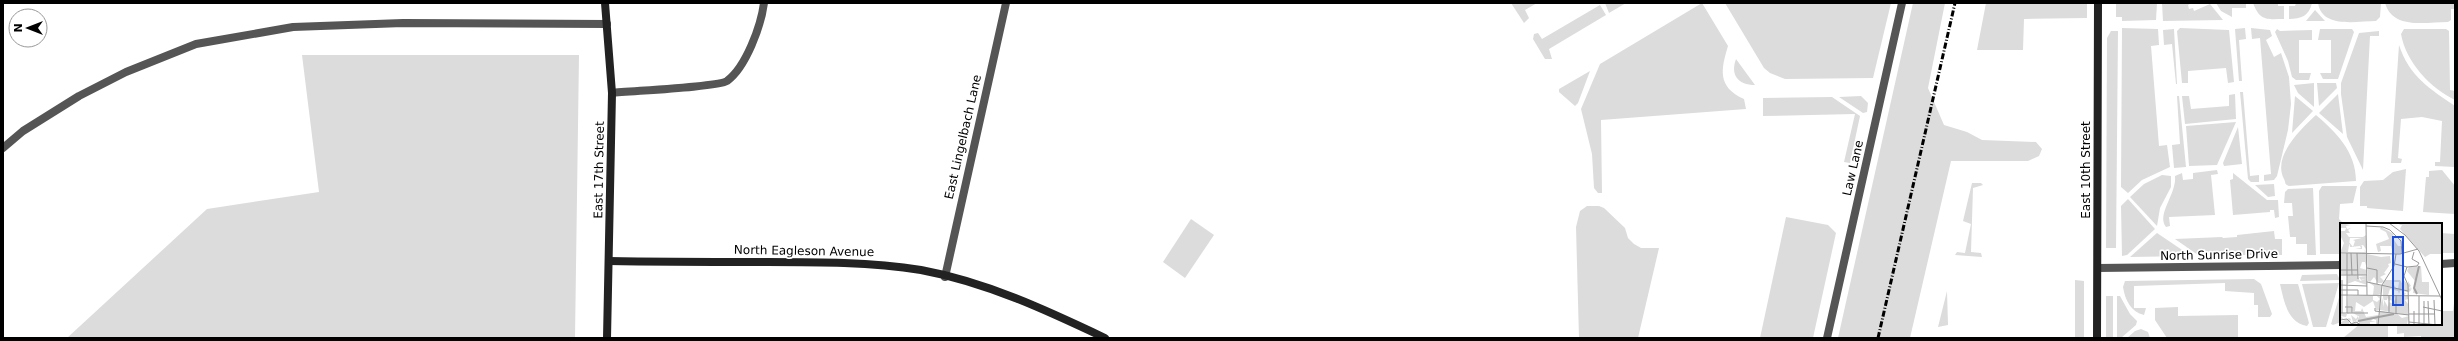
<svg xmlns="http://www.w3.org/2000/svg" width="2458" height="341" font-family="'DejaVu Sans',sans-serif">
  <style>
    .green { fill: #dcdcdc }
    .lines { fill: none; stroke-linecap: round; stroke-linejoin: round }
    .street { stroke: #555; stroke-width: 8 }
    .secondary { stroke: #222; stroke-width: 8 }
    .rail { stroke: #000; stroke-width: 3; stroke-dasharray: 6 2 1 2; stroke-linecap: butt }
    .labels { text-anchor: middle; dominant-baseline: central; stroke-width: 3.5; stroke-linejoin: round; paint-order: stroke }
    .street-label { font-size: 12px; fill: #000; stroke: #fff }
    .inset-river { fill: none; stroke: #a3a3a3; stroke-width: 2 }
    .inset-road { fill: none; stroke: #999; stroke-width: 1 }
    .view { fill: #1d4ed8; fill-opacity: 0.15; stroke: #1d4ed8; stroke-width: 2 }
    .inset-edge { fill: none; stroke: #000; stroke-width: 2 }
  </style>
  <rect width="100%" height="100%" fill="#fff"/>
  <!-- green -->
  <g class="green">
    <path d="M1511,3H1537L1525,10L1529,18L1524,23Z"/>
    <path d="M1605,3H1626L1609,13Z"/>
    <path d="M1702,3L1728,46C1721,69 1717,87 1744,99L1746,109L1601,120L1602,193H1598L1594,188L1592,154L1581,109L1600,64Z"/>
    <path d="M1725,3H1891L1873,78L1785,79L1770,73L1764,68Z"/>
    <path d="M1913,3H1945L1928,88L1944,125L1967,132L1982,140L2036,142L2042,149L2039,156L2028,161H1951L1910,338H1838Z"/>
    <path d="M1986,3H2087V18L2024,19L2023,50H1977Z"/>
    <path d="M2116,3H2157L2156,20L2122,21V17H2116Z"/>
    <path d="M2162,3H2191L2188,5L2189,9L2193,8L2194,11L2210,4L2223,20L2163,21Z"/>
    <path d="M2216,3H2246V8H2232V17L2221,11Z"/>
    <path d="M2253,3H2278V6H2284V19C2268,19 2260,22 2253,3Z"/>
    <path d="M2296,3H2312C2309,16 2301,19 2289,19V6H2295Z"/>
    <path d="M2318,3H2381L2380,17L2376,21C2357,21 2322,29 2318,3Z"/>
    <path d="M2385,3H2455V9H2451V20L2448,22C2426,22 2393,30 2385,3Z"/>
    <path d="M1600,5L1606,15L1549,49L1552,59H1545L1533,39L1534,34L1538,33L1542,39Z"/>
    <path d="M2315,10L2325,21H2306Z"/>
    <path d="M2122,28L2158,29L2159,45L2151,46L2159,146L2167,145L2170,167L2142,180L2128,193L2121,187Z"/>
    <path d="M2180,28L2229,30L2234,82L2228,83L2226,68L2188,71V83H2182L2177,31Z"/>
    <path d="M2245,28L2246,39L2239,40L2242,81H2239L2235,29Z"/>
    <path d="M2251,28L2270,30L2272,36L2266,40L2274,57L2281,53L2289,77L2291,104L2288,130L2277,176L2274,180L2264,181V175L2271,174L2260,38L2252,39Z"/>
    <path d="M2174,29L2177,84H2176L2172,44L2164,45L2163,30Z"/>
    <path d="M2277,29L2280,31L2312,30V40H2299V73H2311L2309,80H2296L2292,77L2288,61L2275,32Z"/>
    <path d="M2320,29H2352L2354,32L2338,79H2323L2320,73H2331V40H2318Z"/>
    <path d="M2404,29H2446L2449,31L2450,90L2455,91V100C2430,88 2406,62 2401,34Z"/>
    <path d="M2111,31H2118L2116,248H2106L2107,38Z"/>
    <path d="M2379,31V36H2370L2363,170L2347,137L2341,94V83L2359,33Z"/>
    <path d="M2399,45C2409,76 2430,89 2455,106V167L2435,166V162H2440L2442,121L2422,117L2401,119L2398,158L2402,159L2401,163H2391Z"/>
    <path d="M302,55H579L575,338H67L207,209L319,192Z"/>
    <path d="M1736,59L1755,85C1738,85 1730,75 1736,59Z"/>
    <path d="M1590,71L1578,103L1575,106L1559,92V89Z"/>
    <path d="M2314,83V107L2298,93L2294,85Z"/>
    <path d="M2317,83H2336L2337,88L2319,106Z"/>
    <path d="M2240,92H2243L2250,176L2259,175V182H2251L2248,179Z"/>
    <path d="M2235,94L2236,119L2185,124L2182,96H2189L2191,109L2229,106V95Z"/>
    <path d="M2338,94L2343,134L2319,113Z"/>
    <path d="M1861,96L1868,103L1867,112L1863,113L1839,97Z"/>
    <path d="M2177,96H2179L2186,167L2174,168L2172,145L2180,144Z"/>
    <path d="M2295,96L2313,111L2292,133Z"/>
    <path d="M1832,97L1860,116L1850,163L1844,162L1855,114L1763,116V98Z"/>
    <path d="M2316,115C2336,132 2356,152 2356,181L2289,186C2284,184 2286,183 2284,179C2272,156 2301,129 2316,115Z"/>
    <path d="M2236,122L2217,165L2189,166L2186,126Z"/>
    <path d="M2238,127L2242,164L2224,166L2223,163Z"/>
    <path d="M2406,169L2403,211L2367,208V206H2360V187L2364,181L2383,180L2393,172Z"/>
    <path d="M2217,170L2218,174L2211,175L2215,215L2169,217L2170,226L2166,227C2156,214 2177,194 2175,176L2182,173L2183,180L2193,179V173Z"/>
    <path d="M2442,170L2455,186V214L2423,212L2426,177H2429V171Z"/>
    <path d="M2233,173L2267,200H2278L2279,217L2275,218L2274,210H2270V212L2233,215L2230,180L2233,179Z"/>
    <path d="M2162,175L2171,176V187L2160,208L2157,226L2130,197L2144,184Z"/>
    <path d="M1972,183H1981L1983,185L1973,188L1971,252L1981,253L1982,257L1955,255L1957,252L1965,253L1971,224L1963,221Z"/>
    <path d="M2274,184L2275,196L2268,197L2255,185Z"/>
    <path d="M2322,186H2357L2353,203L2340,204L2339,219L2344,224H2341V254H2320L2319,191Z"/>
    <path d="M2313,188L2316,255H2307V244H2296V237H2290L2288,216H2293L2292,203H2284L2285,192L2288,189Z"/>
    <path d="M2128,199L2155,229L2127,255L2122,256L2121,206Z"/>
    <path d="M1587,206H1599L1604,208L1625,228L1628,238L1634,244L1641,248H1659L1638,338H1579L1576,227L1580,211Z"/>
    <path d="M1786,217L1828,225L1836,233L1813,338H1760Z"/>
    <path d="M1191,219L1214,235L1185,278L1163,262Z"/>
    <path d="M2274,231L2275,239H2282V255H2198L2175,239L2222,237L2223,238L2237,237V235Z"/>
    <path d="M2157,233L2191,256L2130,257Z"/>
    <path d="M2441,233L2455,234V253H2441Z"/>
    <path d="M2337,274L2340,280L2300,281L2302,275Z"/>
    <path d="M2254,279L2261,284L2272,314L2270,317H2258V305H2254V293L2225,291V283L2134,286V308H2146L2144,315C2131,312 2125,300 2123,287L2125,281Z"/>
    <path d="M2075,280L2084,281V338H2075Z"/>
    <path d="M2339,283L2326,327H2313L2302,284Z"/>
    <path d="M2280,284H2298L2309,323L2307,326C2287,322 2284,301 2280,284Z"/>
    <path d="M1947,291L1948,325L1938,327Z"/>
    <path d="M2341,291V322L2333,325L2331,324Z"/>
    <rect x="2106" y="296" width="7" height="42"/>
    <path d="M2117,296H2120L2130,314L2137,321L2136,325L2121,338H2117Z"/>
    <path d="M2454,303L2455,338H2421V336L2404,337V333L2397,334V324H2441V311H2453Z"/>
    <path d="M2178,307V316L2238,315V338H2167L2155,320V308Z"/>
    <path d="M2360,324H2388V338H2343Z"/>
    <path d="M2141,329L2148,332L2150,338H2127L2135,331Z"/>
  </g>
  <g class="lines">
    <!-- street -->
    <g class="street">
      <path d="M612,93C629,91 718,87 727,81C746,67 761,26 764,3"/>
      <path d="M3,148L23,131L79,96L126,72L196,44L293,27L403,23L607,24"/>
      <path d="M2441,264L2455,263"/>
      <path d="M2098,268L2341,265"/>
      <path d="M945,277L1006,3"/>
      <path d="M1827,338L1902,3"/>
    </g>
    <!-- secondary -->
    <g class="secondary">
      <path d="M605,3L612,93L607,338"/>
      <path d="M609,261C661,262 714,262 767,262C818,262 870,262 921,270C986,282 1046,310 1105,338"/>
      <path d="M2097,338L2098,3"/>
    </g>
    <!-- rail -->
    <path class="rail" d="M1878,338L1955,3"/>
  </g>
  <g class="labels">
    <!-- street labels -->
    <g class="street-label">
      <text transform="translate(963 137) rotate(-77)">East Lingelbach Lane</text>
      <text transform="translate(1853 168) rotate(-77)">Law Lane</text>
      <text transform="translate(599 170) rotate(-89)">East 17th Street</text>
      <text transform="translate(2086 170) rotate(-90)">East 10th Street</text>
      <text transform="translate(804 251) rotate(1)">North Eagleson Avenue</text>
      <text transform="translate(2219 255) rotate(-1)">North Sunrise Drive</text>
    </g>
  </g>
  <!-- overview -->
  <g transform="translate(2340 223)">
    <rect width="102" height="102" fill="#fff"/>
    <path d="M0,0L11,2L6,3L7,6L11,5L8,7L10,10H6L9,14H23L26,12V26L23,22L20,23H22V26H15L21,25L20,23L10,24L9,19L13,24L15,18L13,17L22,15H10L8,29H25L24,26L26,30H0L4,20L0,12V8H5L6,5H0ZM59,0H102V31H90L85,34L60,6L62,2H60L59,1H62ZM41,4L54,11L52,14L58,23H61V30H53L51,23H40L41,28L38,29L36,21L49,16L46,9L40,6ZM0,31H26L27,46L25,39H22L20,45L27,47L26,52H17L20,58L25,56L21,57L19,54L26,53L27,60L21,59L27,60V62L15,58L7,61V52H12L0,51ZM27,31L41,34L50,33L51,40L48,41L49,43L44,50L46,51L40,54L44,58L42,60H38L34,54L30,59L28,58ZM81,43L82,59H89V72L73,70L75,58L67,48L69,44ZM63,56L68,62V58L71,63L68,65L72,64L68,66L72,65L70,67L72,66L69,69L60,68L59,71L58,68L50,66L48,72L55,73L56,78V73H63L62,69L66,70L64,73H68V80V76L65,77L68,81V92L40,87L42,74L44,84V77L48,84L49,79L53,81L55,76V73L54,76L51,74L53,78L50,77L49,79L48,74L47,77H44V74L43,79V62L61,67L58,66L59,59H52L56,65L43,62L45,57H60L63,62ZM28,59L42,63L41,71L33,73V77L37,79L40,76L37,73H41L39,87H36L33,78L24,84L16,79L15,88H21L22,85L26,94L38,92L40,95L39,89H35L40,88L56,90L62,95L69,93V102L68,96L67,102H36V97L33,96L31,98L36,99H30V102H19V99H18V102L16,100V102H0V90L7,91L6,94L1,93L3,96H1V99L9,95L11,96L9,101L17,99L19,93H18V96L16,98L13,99L11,92L16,96L18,93L13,90H18H13L12,84V89L7,91L8,73L33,72L34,63Z" fill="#dcdcdc"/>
    <path class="inset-river" d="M77,71L74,65L79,43M18,98L54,91"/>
    <path class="inset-road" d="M26,0L27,72M49,0L65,12L79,28L102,77M26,3L43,4L50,7L61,18L62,31M0,30L60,31L78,26M7,30V90M11,30L12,52M17,30L18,56M55,41L67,44L77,43L79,40L72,36L74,29M67,44L64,53L68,62L69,102M27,45L37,47V61M0,47H18M0,52H27M2,57V90M27,59L68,68M0,62L27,63M0,67H18V72M0,72L100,73M49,72V89M56,72V90M79,73V102M94,77L95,102M84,78V102M88,78L89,102M5,84H12V90M83,84L102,88M35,85V88L69,92M74,88V102M0,90H28M69,91H95M0,97L7,96L11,100M69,99L98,102M8,102L16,99L21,102M38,102L42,62L54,43L56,31"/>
    <path class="view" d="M53,14H63V82H53Z"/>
    <rect width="102" height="102" class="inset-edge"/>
  </g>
  <!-- border -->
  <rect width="2458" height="341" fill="none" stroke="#000000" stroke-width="8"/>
  <!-- north arrow -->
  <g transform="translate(28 28) rotate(270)"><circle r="19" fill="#ffffff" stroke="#999999"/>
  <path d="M0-3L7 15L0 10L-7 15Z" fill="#000000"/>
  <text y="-6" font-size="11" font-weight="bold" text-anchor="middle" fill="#000000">N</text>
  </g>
</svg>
